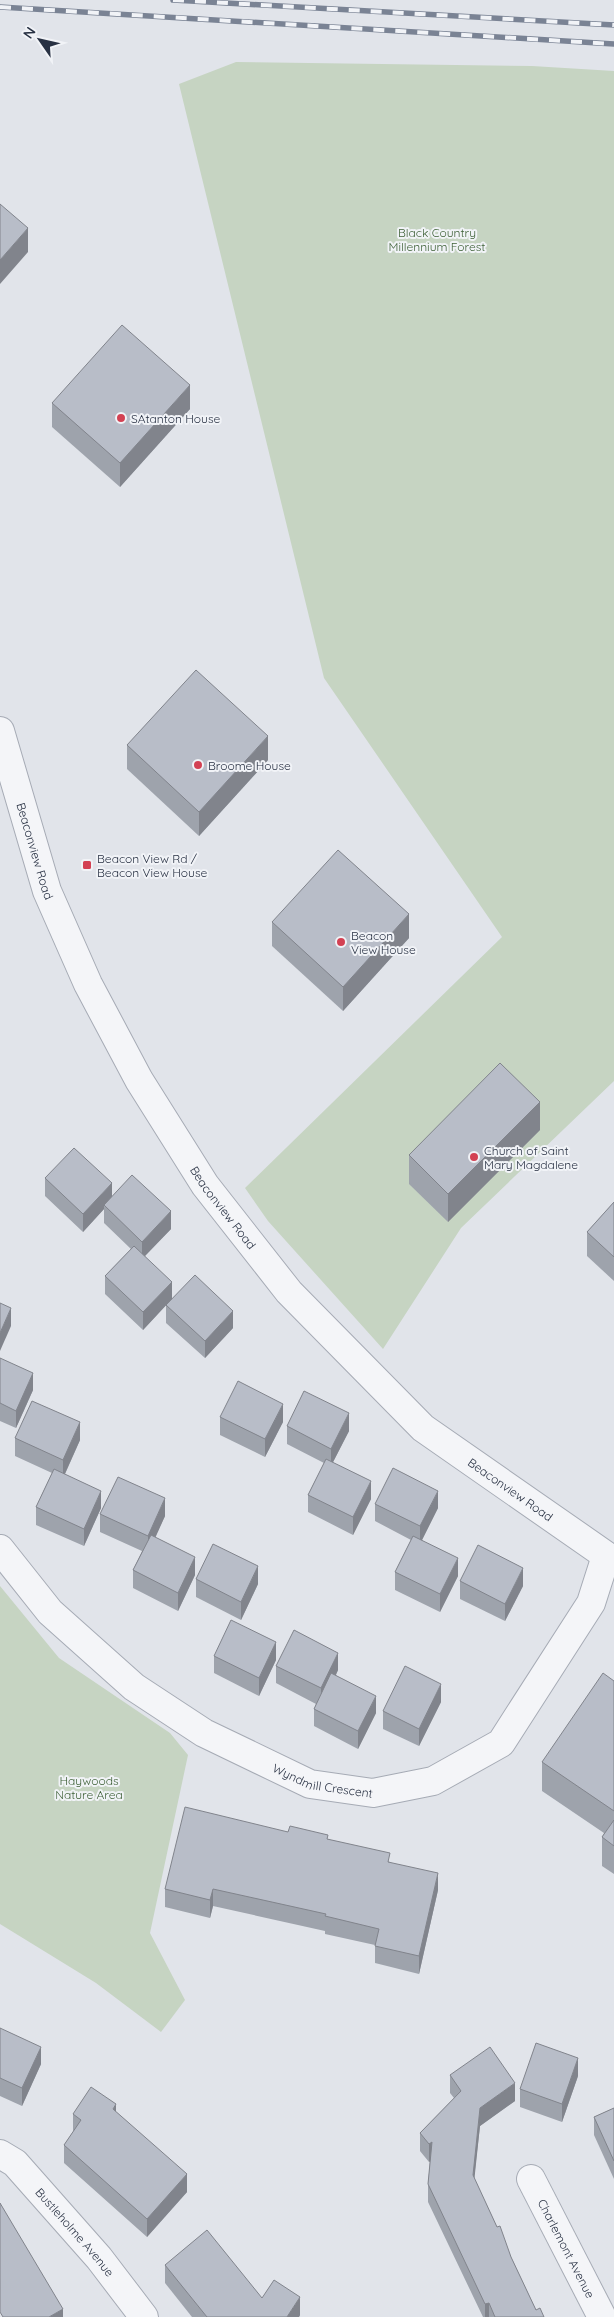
<svg xmlns="http://www.w3.org/2000/svg" width="614" height="2317" font-family="Quicksand,sans-serif">
  <style>
    .green { fill: #c6d4c2 }
    .lines { fill: none; stroke-linecap: round; stroke-linejoin: round }
    .street-casing { stroke: #a6abb5; stroke-width: 30 }
    .street { stroke: #f4f5f8; stroke-width: 28 }
    .rail-casing { stroke: #7a8394; stroke-width: 5.5 }
    .rail { stroke: #f1f3f7; stroke-width: 4; stroke-dasharray: 11; stroke-linecap: butt }
    .wall { fill: #9ea3ac }
    .shaded-wall { fill: #81848c }
    .building { fill: #b8bdc8; stroke: #81848c }
    .poi-dot { fill: #d34153; stroke: #f1f3f7; stroke-width: 2 }
    .labels { text-anchor: middle; dominant-baseline: central; stroke-width: 4; stroke-linejoin: round; paint-order: stroke }
    .park-label { font-size: 12px; fill: #3c5f35; stroke: #f1f3f7 }
    .poi-label { font-size: 12px; fill: #283143; stroke: #f1f3f7; text-anchor: start }
    .street-label { font-size: 12px; fill: #283143; stroke: #f1f3f7 }
  </style>
  <rect width="100%" height="100%" fill="#e1e4ea"/>
  <!-- green -->
  <g class="green">
    <path d="M236,62L532,66L614,71V1081L461,1228L383,1349L268,1221L245,1188L502,937L324,678L179,84Z"/>
    <path d="M0,1586L59,1658L170,1733L188,1755L150,1933L185,2000L161,2032L96,1983L0,1924Z"/>
  </g>
  <g class="lines">
    <defs>
      <g id="street">
        <path id="s1" d="M0,731L47,891L88,984L139,1080L205,1185L289,1292L423,1428L614,1561"/>
        <path id="s2" d="M0,1549L50,1612L134,1687L204,1733L310,1784L373,1793L433,1781L501,1743L591,1603L606,1556"/>
        <path id="s3" d="M0,2154L15,2163L99,2258L144,2317"/>
        <path id="s4" d="M531,2179L602,2317"/>
      </g>
    </defs>
    <!-- street casing -->
    <use href="#street" class="street-casing"/>
    <!-- street -->
    <use href="#street" class="street"/>
    <defs>
      <g id="rail">
        <path d="M173,0L614,25"/>
        <path d="M0,7L614,44"/>
      </g>
    </defs>
    <!-- rail casing -->
    <use href="#rail" class="rail-casing"/>
    <!-- rail -->
    <use href="#rail" class="rail"/>
  </g>
  <!-- wall -->
  <g class="wall">
    <path d="M52,403L190,409L120,487L52,427Z"/>
    <path d="M127,745L268,760L199,836L127,769Z"/>
    <path d="M272,922L409,938L343,1011L272,946Z"/>
    <path d="M540,1130L448,1222L409,1184V1155Z"/>
    <path d="M45,1178L112,1197L171,1229L145,1256L172,1299L233,1328L205,1358L166,1323V1305L143,1330L105,1294V1276L131,1249L104,1223V1209L83,1232L45,1196Z"/>
    <path d="M614,1202V1281L587,1256V1232Z"/>
    <path d="M0,1358L33,1390L16,1428L0,1421Z"/>
    <path d="M220,1417L283,1422L265,1457L220,1435Z"/>
    <path d="M287,1426L349,1431L333,1462L371,1499L353,1535L308,1512V1495L324,1463L287,1444Z"/>
    <path d="M15,1438L80,1440L65,1474L101,1508L84,1546L36,1525V1507L52,1473L15,1456Z"/>
    <path d="M375,1504L438,1508L422,1540L458,1576L440,1612L395,1590V1572L411,1540L375,1521Z"/>
    <path d="M100,1514L165,1516L155,1537L195,1575L178,1611L133,1588V1570L142,1551L100,1532Z"/>
    <path d="M196,1579L258,1584L241,1620L196,1597Z"/>
    <path d="M460,1581L523,1586L505,1621L460,1599Z"/>
    <path d="M214,1656L276,1660L259,1696L214,1673Z"/>
    <path d="M276,1666L338,1670L336,1675L376,1713L358,1749L314,1726V1709L316,1704L276,1683Z"/>
    <path d="M614,1681V1874L602,1866V1837L604,1833L542,1791V1762Z"/>
    <path d="M441,1702L419,1746L383,1729V1711Z"/>
    <path d="M288,1832L328,1839L390,1862L438,1890L419,1974L375,1963V1945L325,1934V1931L213,1906L210,1918L165,1907V1889Z"/>
    <path d="M0,2028L41,2064L22,2106L0,2096Z"/>
    <path d="M450,2075L515,2101L480,2126L474,2178L536,2310L544,2317H483L428,2202V2184L430,2161L429,2162L420,2151V2133L454,2098L450,2093Z"/>
    <path d="M578,2076L562,2122L520,2107V2089Z"/>
    <path d="M614,2108V2179L594,2135V2117Z"/>
    <path d="M116,2112L187,2192L147,2237L64,2163V2145L73,2132V2114Z"/>
    <path d="M165,2265L262,2298L300,2315L299,2317H192L165,2283Z"/>
  </g>
  <!-- shaded-wall -->
  <g class="shaded-wall">
    <path d="M28,228V252L0,284V260Z"/>
    <path d="M190,385V409L120,487V463Z"/>
    <path d="M268,736V760L199,836V812Z"/>
    <path d="M409,914V938L343,1011V987Z"/>
    <path d="M540,1102V1130L448,1222V1194Z"/>
    <path d="M112,1183V1201L104,1205V1209L83,1232V1214Z"/>
    <path d="M171,1211V1229L142,1259V1242Z"/>
    <path d="M172,1282V1299L143,1330V1312Z"/>
    <path d="M11,1308V1326L0,1351V1333Z"/>
    <path d="M233,1311V1328L205,1358V1341Z"/>
    <path d="M33,1373V1390L16,1428V1411Z"/>
    <path d="M283,1404V1422L265,1457V1439Z"/>
    <path d="M349,1413V1431L331,1466V1449Z"/>
    <path d="M80,1422V1440L63,1478V1460Z"/>
    <path d="M371,1481V1499L353,1535V1517Z"/>
    <path d="M101,1491V1508L84,1546V1529Z"/>
    <path d="M438,1491V1508L420,1544V1526Z"/>
    <path d="M165,1498V1516L148,1554V1536Z"/>
    <path d="M195,1557V1575L178,1611V1593Z"/>
    <path d="M458,1558V1576L440,1612V1594Z"/>
    <path d="M258,1566V1584L241,1620V1602Z"/>
    <path d="M523,1568V1586L505,1621V1604Z"/>
    <path d="M276,1642V1660L259,1696V1678Z"/>
    <path d="M338,1653V1670L321,1706V1688Z"/>
    <path d="M441,1684V1702L419,1746V1729Z"/>
    <path d="M376,1696V1713L358,1749V1731Z"/>
    <path d="M438,1873V1890L419,1974V1956Z"/>
    <path d="M213,1889V1906L210,1918V1900Z"/>
    <path d="M41,2047V2064L22,2106V2088Z"/>
    <path d="M578,2058V2076L562,2122V2104Z"/>
    <path d="M515,2083V2101L480,2126L473,2192V2175L480,2108Z"/>
    <path d="M116,2104V2122L113,2109Z"/>
    <path d="M432,2142V2160L429,2162V2144Z"/>
    <path d="M187,2174V2192L147,2237V2219Z"/>
    <path d="M300,2297V2315L299,2317H287Z"/>
    <path d="M489,2303V2317H485V2304Z"/>
    <path d="M63,2309V2317H49Z"/>
  </g>
  <!-- building -->
  <g class="building">
    <path d="M0,204L28,228L0,260Z"/>
    <path d="M122,325L190,385L120,463L52,403Z"/>
    <path d="M196,670L268,736L199,812L127,745Z"/>
    <path d="M338,850L409,914L343,987L272,922Z"/>
    <path d="M500,1063L540,1102L448,1194L409,1155Z"/>
    <path d="M74,1148L112,1183L83,1214L45,1178Z"/>
    <path d="M132,1175L171,1211L142,1242L104,1205Z"/>
    <path d="M614,1202V1257L587,1232Z"/>
    <path d="M134,1246L172,1282L143,1312L105,1276Z"/>
    <path d="M195,1275L233,1311L205,1341L166,1305Z"/>
    <path d="M0,1303L11,1308L0,1333Z"/>
    <path d="M0,1358L33,1373L16,1411L0,1403Z"/>
    <path d="M238,1381L283,1404L265,1439L220,1417Z"/>
    <path d="M304,1391L349,1413L331,1449L287,1426Z"/>
    <path d="M32,1401L80,1422L63,1460L15,1438Z"/>
    <path d="M326,1459L371,1481L353,1517L308,1495Z"/>
    <path d="M393,1468L438,1491L420,1526L375,1504Z"/>
    <path d="M54,1469L101,1491L84,1529L36,1507Z"/>
    <path d="M118,1477L165,1498L148,1536L100,1514Z"/>
    <path d="M151,1535L195,1557L178,1593L133,1570Z"/>
    <path d="M413,1536L458,1558L440,1594L395,1572Z"/>
    <path d="M213,1544L258,1566L241,1602L196,1579Z"/>
    <path d="M478,1545L523,1568L505,1604L460,1581Z"/>
    <path d="M231,1620L276,1642L259,1678L214,1656Z"/>
    <path d="M294,1630L338,1653L321,1688L276,1666Z"/>
    <path d="M405,1666L441,1684L419,1729L383,1711Z"/>
    <path d="M331,1673L376,1696L358,1731L314,1709Z"/>
    <path d="M603,1673L614,1681V1811L542,1762Z"/>
    <path d="M185,1807L288,1832L290,1826L328,1835L327,1839L390,1853L388,1862L438,1873L419,1956L375,1946L379,1929L325,1916L326,1914L213,1889L210,1900L165,1889Z"/>
    <path d="M614,1820V1846L602,1837Z"/>
    <path d="M0,2028L41,2047L22,2088L0,2078Z"/>
    <path d="M536,2043L578,2058L562,2104L520,2089Z"/>
    <path d="M490,2047L515,2083L480,2108L473,2175L497,2227L500,2226L511,2257L536,2310L540,2308L544,2317H495L489,2303L485,2304L428,2184L432,2142L429,2144L420,2133L461,2091L450,2075Z"/>
    <path d="M91,2087L116,2104L113,2109L187,2174L147,2219L64,2145L81,2120L73,2114Z"/>
    <path d="M614,2108V2161L594,2117Z"/>
    <path d="M0,2203L63,2309L49,2317H3L0,2312Z"/>
    <path d="M207,2230L262,2298L274,2280L300,2297L287,2317H207L165,2265Z"/>
  </g>
  <!-- markers -->
  <g class="poi-dot">
    <circle cx="121" cy="418" r="5"/>
    <circle cx="198" cy="765" r="5"/>
    <rect x="82" y="860" width="10" height="10" rx="2.5"/>
    <circle cx="341" cy="942" r="5"/>
    <circle cx="474" cy="1157" r="5"/>
  </g>
  <g class="labels">
    <!-- park labels -->
    <g class="park-label">
      <text x="437" y="232">Black Country<tspan x="437" dy="14">Millennium Forest</tspan></text>
      <text x="89" y="1780">Haywoods<tspan x="89" dy="14">Nature Area</tspan></text>
    </g>
    <!-- poi labels -->
    <g class="poi-label">
      <text x="131" y="418">SAtanton House</text>
      <text x="208" y="765">Broome House</text>
      <text x="97" y="858">Beacon View Rd /<tspan x="97" dy="14">Beacon View House</tspan></text>
      <text x="351" y="935">Beacon<tspan x="351" dy="14">View House</tspan></text>
      <text x="484" y="1150">Church of Saint<tspan x="484" dy="14">Mary Magdalene</tspan></text>
    </g>
    <!-- street labels -->
    <g class="street-label">
      <text stroke="none"><textPath href="#s1" startOffset="125">Beaconview Road</textPath></text>
      <text stroke="none"><textPath href="#s1" startOffset="530">Beaconview Road</textPath></text>
      <text stroke="none"><textPath href="#s1" startOffset="935">Beaconview Road</textPath></text>
      <text stroke="none"><textPath href="#s2" startOffset="406">Wyndmill Crescent</textPath></text>
      <text stroke="none"><textPath href="#s3" startOffset="109">Bustleholme Avenue</textPath></text>
      <text stroke="none"><textPath href="#s4" startOffset="78">Charlemont Avenue</textPath></text>
    </g>
  </g>
  <!-- north arrow -->
  <g transform="translate(40 40) rotate(304)" stroke="#f1f3f7" stroke-width="4" paint-order="stroke">
  <path d="M0-4L9 19L0 12L-9 19Z" fill="#283143"/>
  <text y="-8" font-size="14" font-weight="bold" text-anchor="middle" fill="#283143">N</text>
  </g>
</svg>
